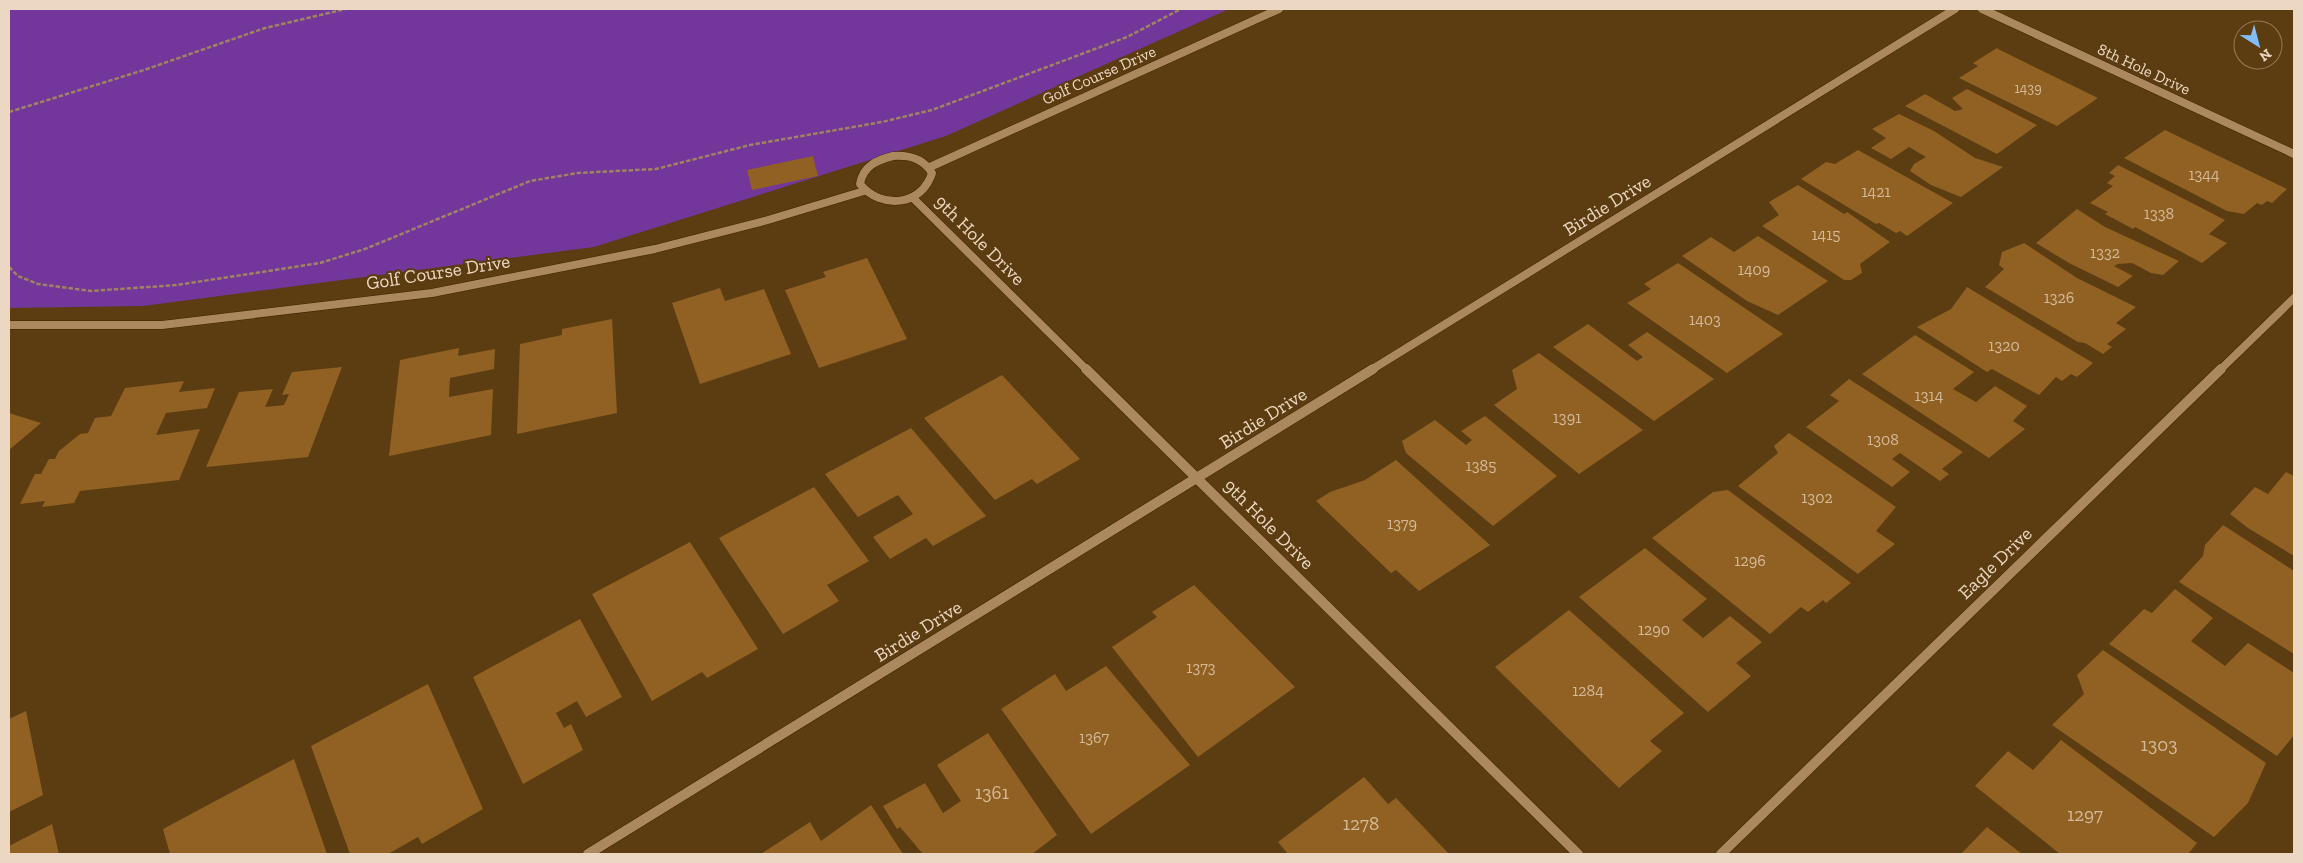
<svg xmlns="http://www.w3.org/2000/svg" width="2303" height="863" font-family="'Zilla Slab',serif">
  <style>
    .green { fill: #73369a }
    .building { fill: #906123 }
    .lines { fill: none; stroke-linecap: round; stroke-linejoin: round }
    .minor-far1-casing { stroke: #3c2403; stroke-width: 9 }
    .minor-casing { stroke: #3c2403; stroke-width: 11 }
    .path { stroke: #9e8463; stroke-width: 2.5; stroke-dasharray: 4.5 2; stroke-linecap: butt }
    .minor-far1 { stroke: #ac885e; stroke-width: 8 }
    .minor { stroke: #ac885e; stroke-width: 10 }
    .labels { text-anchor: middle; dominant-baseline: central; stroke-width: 4.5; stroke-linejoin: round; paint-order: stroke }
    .far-number-label { font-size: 14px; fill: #d5ba9a }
    .far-street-label { font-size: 16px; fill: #ecd8c2; stroke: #5c3c11 }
    .number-label { font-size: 16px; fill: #d5ba9a }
    .street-label { font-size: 19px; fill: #ecd8c2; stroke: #5c3c11 }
    .near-number-label { font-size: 19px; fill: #d5ba9a }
  </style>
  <rect width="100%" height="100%" fill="#5c3c11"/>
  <!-- green -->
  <path class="green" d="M9,9H1229L946,136L594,247L143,306L9,308Z"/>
  <!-- building -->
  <g class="building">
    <path d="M1997,48L1998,49L2098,98L2057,126L1959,78L1978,66L1973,63Z"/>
    <path d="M1967,89L2037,125L1997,154L1905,106L1925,94L1955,111L1963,109L1952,98Z"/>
    <path d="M1899,114L1934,131L1975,158L2003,167L1961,197L1931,185L1910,171L1914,164L1926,157L1909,147L1891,159L1871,148L1886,138L1872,129Z"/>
    <path d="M2165,130L2287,189L2272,203L2267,201L2262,205L2257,203L2244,214L2227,211L2124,158Z"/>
    <path d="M1858,150L1953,203L1907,236L1900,231L1896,233L1879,223L1876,224L1801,179L1826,162L1835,164Z"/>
    <path d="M813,156L818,176L752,190L747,170Z"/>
    <path d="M2118,165L2225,220L2209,234L2227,243L2202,263L2135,227L2133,229L2105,214L2108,212L2090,203L2113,186L2107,183L2115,176L2109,173Z"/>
    <path d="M1798,185L1844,214L1847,212L1890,242L1860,264L1862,273L1851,280H1844L1762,226L1779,215L1769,202Z"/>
    <path d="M2077,209L2105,227L2179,261L2163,275L2151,273L2132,263L2118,264L2114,266L2133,276L2118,287L2069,263L2036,243Z"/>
    <path d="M1758,236L1828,281L1778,315L1747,301L1682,256L1711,237L1734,252Z"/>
    <path d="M2024,243L2077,278L2136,307L2116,323L2126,329L2107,344L2112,347L2103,354L2085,343L2078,342L1985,287L2004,269L1999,265L2002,252Z"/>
    <path d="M867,258L907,339L819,368L785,290L826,277L823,272Z"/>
    <path d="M1678,263L1783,334L1727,373L1627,303L1651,289L1644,284Z"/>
    <path d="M1967,287L2093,363L2077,377L2071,374L2062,381L2056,377L2039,395L1992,369L1987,372L1917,327L1951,309Z"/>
    <path d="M720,288L725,301L764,289L791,354L700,384L672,303Z"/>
    <path d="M612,319L617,413L517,434L520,344L562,335V329Z"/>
    <path d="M1588,324L1637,361L1643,357L1628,345L1647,332L1714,379L1654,421L1553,347Z"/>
    <path d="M1915,335L1974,372L1953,389L1976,402L1995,386L2027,406L2013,421L2025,429L1989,458L1862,374Z"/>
    <path d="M459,348L458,356L495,349L494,369L450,378L449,397L493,389L491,435L389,456L400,360Z"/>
    <path d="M1539,353L1643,430L1579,474L1494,405L1517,389L1512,370Z"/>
    <path d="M342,367L308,457L206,467L239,392L273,389L265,407L284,405L289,394L282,395L292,372Z"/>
    <path d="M1002,375L1080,459L1037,484L1032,479L995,500L924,418Z"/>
    <path d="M1849,379L1963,452L1942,469L1949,474L1940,481L1900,453L1892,459L1910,472L1892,487L1806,427L1839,401L1830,395Z"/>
    <path d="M184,381L179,392L215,388L207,408L166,413L156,435L200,429L179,480L80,491L74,503L42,507L45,501L20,504L35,474H41L49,459H55L59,451L80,434L88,433L95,418L111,416L125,388Z"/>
    <path d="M9,413L41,423L9,450Z"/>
    <path d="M1485,416L1557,476L1493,526L1406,453L1402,441L1435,420L1466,445L1472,440L1461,431Z"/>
    <path d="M911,428L986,516L933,546L926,538L890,559L873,537L913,514L898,495L858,517L825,474Z"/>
    <path d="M1789,433L1896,507L1876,531L1895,544L1858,574L1738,486L1778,453L1774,446Z"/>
    <path d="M1396,460L1490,545L1419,591L1396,570L1391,573L1316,501L1330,492L1365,480Z"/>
    <path d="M2286,472L2294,476V556L2248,528L2230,514L2255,487L2268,494Z"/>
    <path d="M814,487L869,561L827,585L839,601L783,634L719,538Z"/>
    <path d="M1728,490L1851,583L1826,603L1823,600L1808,612L1801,607L1770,634L1652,538L1713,492Z"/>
    <path d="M2223,525L2294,571V654L2179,582L2203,556L2205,545Z"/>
    <path d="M690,542L758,649L707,678L702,672L652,701L592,594Z"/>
    <path d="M1645,548L1707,599L1682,620L1703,638L1730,616L1762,642L1736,663L1751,676L1708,712L1579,597Z"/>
    <path d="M1194,585L1295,687L1198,757L1112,647L1157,617L1152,612Z"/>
    <path d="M2175,589L2213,618L2191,641L2225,666L2248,643L2294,673V735L2277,756L2109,644L2144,609L2152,613Z"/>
    <path d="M1569,610L1684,713L1650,741L1662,751L1619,788L1495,667Z"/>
    <path d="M580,619L622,697L586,717L577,701L556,713L564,728L571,724L583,750L523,784L473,677Z"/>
    <path d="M2103,650L2266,763L2248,803L2214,837L2052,725L2084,694L2077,675Z"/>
    <path d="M1106,666L1190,765L1091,834L1001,709L1055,674L1066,691Z"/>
    <path d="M428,684L483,809L422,844L418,837L388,854H350L311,746Z"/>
    <path d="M26,711L43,795L9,812V719Z"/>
    <path d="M988,733L1057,835L1032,854H923L900,827L897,829L883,806L925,783L943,813L961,801L937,765Z"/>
    <path d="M2061,740L2197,843L2188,854H2060L1975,786L2008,751L2033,770Z"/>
    <path d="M294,759L327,854H170L163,829Z"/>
    <path d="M1364,777L1388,804L1396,798L1449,854H1288L1278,842Z"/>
    <path d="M871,805L903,854H761L810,822L821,841Z"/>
    <path d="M52,824L59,854H9V846Z"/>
    <path d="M1987,827L2022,854H1961Z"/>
  </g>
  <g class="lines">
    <defs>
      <g id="minor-far1">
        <path d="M1982,9L2294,154"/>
        <path d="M893,156C909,155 923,158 932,173C922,206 881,210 860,184C863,166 877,160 893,156Z"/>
        <path d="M930,167L1279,9"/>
        <path d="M913,198L1087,370"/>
        <path d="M9,325H162L432,293L655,249L768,220L864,191"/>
        <path d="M1371,370L1955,9"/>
        <path d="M2220,370L2294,298"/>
      </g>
      <g id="minor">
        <path d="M1086,369L1578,854"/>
        <path d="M588,854L1373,369"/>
        <path d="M1721,854L2221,369"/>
      </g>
    </defs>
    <!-- minor-far1 casing -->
    <use href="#minor-far1" class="minor-far1-casing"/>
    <!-- minor casing -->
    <use href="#minor" class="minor-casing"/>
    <!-- path -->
    <g class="path">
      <path d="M9,112L144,70L265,28L346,9"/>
      <path d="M9,267L18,276L38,284L91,291L177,285L320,263L365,249L530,181L578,173L656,169L750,145L882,122L932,110L1127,37L1181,9"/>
    </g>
    <!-- minor-far1 -->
    <use href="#minor-far1" class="minor-far1"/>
    <!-- minor -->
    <use href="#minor" class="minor"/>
  </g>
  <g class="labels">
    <!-- far-number labels -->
    <g class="far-number-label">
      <text x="2028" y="88">1439</text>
    </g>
    <!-- far-street labels -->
    <g class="far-street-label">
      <text transform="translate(2144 69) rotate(25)">8th Hole Drive</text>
      <text transform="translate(1099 75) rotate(-24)">Golf Course Drive</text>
    </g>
    <!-- number labels -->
    <g class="number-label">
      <text x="2204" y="174">1344</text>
      <text x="1876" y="191">1421</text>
      <text x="2159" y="213">1338</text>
      <text x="1826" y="234">1415</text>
      <text x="2105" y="252">1332</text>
      <text x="1754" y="269">1409</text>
      <text x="2059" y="297">1326</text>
      <text x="1705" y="319">1403</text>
      <text x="2004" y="345">1320</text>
      <text x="1929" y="395">1314</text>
      <text x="1567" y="417">1391</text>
      <text x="1883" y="439">1308</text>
      <text x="1481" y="465">1385</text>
      <text x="1817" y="497">1302</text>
      <text x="1402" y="523">1379</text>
      <text x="1750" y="560">1296</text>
      <text x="1654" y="629">1290</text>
      <text x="1201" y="667">1373</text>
      <text x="1588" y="690">1284</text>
      <text x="1094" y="737">1367</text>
    </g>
    <!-- street labels -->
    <g class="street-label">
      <text transform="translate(1607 205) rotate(-32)">Birdie Drive</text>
      <text transform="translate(980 240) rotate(45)">9th Hole Drive</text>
      <text transform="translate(438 272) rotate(-9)">Golf Course Drive</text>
      <text transform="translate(1263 418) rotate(-32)">Birdie Drive</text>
      <text transform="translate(1269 524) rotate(45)">9th Hole Drive</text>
      <text transform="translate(1995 563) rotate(-44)">Eagle Drive</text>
      <text transform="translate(918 631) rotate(-32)">Birdie Drive</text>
    </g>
    <!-- near-number labels -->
    <g class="near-number-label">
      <text x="2159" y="744">1303</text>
      <text x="992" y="792">1361</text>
      <text x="2085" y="814">1297</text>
      <text x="1361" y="823">1278</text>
    </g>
  </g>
  <!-- border -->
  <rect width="2303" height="863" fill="none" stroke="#ecd8c2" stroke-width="20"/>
  <!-- north arrow -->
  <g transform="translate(2258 45) rotate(144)"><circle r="24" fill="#5c3c11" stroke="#967a58"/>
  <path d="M0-4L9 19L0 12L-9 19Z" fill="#80bdfa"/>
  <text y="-8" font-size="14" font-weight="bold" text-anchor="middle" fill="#ecd8c2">N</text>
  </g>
</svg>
